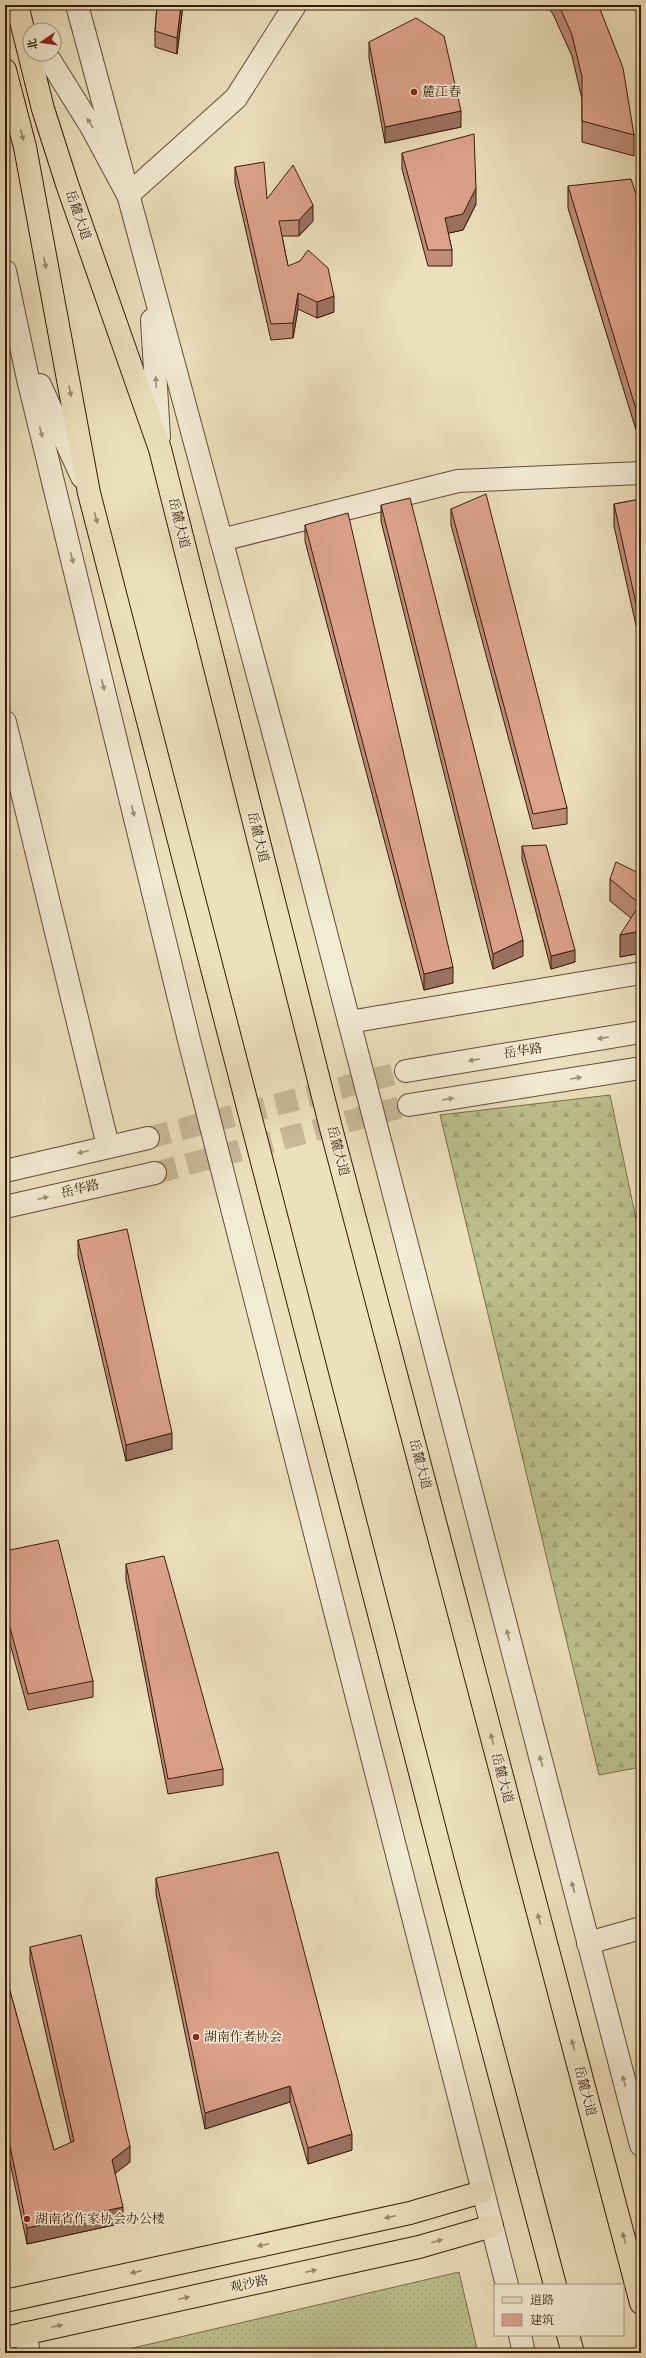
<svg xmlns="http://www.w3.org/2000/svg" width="646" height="2358" font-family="Cardo,'Noto Serif SC',serif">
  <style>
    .grass { fill: url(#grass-dots); stroke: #796e4a }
    .forest { fill: url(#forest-firs); stroke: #796e4a }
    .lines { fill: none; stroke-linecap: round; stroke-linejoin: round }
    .minor-tunnel { stroke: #c8b999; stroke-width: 22; stroke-dasharray: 22 11; stroke-linecap: butt }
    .minor-casing { stroke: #644c34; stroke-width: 24 }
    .major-casing { stroke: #361b07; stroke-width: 24 }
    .highway-casing { stroke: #361b07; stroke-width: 24 }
    .minor { stroke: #f3ebd4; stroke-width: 22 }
    .major { stroke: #ece0bd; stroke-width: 22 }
    .highway { stroke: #ece0bd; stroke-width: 22 }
    .wall { fill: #bf8c79; stroke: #361b07 }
    .shaded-wall { fill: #9b7263; stroke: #361b07 }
    .building { fill: #dea38d; stroke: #361b07 }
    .oneway { fill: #9e8d78 }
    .oneway2 { fill: #9a876b }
    .poi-dot { fill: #8f2418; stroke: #f3ebd4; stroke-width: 1.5 }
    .labels { text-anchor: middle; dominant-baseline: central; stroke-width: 3.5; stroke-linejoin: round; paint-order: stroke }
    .poi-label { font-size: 13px; fill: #361b07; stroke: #f3ebd4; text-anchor: start }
    .street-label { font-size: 13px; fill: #361b07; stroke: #f3ebd4 }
  </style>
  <defs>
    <pattern id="grass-dots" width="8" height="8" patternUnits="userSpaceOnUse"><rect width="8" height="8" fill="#bcc18e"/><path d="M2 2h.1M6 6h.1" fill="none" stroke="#a2a579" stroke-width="1.8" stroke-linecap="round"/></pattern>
    <pattern id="forest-firs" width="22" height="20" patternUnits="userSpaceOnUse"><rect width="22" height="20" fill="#bcc18e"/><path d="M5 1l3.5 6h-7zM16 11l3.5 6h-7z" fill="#a2a579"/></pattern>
  </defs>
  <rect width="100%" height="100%" fill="#ece0bd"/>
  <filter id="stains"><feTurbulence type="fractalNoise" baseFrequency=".005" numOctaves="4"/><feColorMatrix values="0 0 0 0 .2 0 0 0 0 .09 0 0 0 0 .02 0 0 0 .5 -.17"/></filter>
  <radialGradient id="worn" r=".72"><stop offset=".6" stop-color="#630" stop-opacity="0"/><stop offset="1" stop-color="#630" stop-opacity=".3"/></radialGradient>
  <!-- grass -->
  <path class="grass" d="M459,2272L478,2353H118L120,2351Z"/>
  <!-- forest -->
  <path class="forest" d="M610,1095L641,1243V1767L599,1775L440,1115Z"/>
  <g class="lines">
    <!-- minor-tunnel -->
    <g class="minor-tunnel">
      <path d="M148,1138L406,1071"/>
      <path d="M155,1173L409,1105"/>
    </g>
    <defs>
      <g id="minor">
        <path d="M77,5L292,802L641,2145"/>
        <path d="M46,54L92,128L128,195L236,98L295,5"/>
        <path d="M5,271L28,379L189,1040L507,2285"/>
        <path d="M152,320L159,437"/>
        <path d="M40,385L82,477"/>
        <path d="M221,540L458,481L641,473"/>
        <path d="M5,722L108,1146"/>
        <path d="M349,1022L641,973"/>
        <path d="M406,1071L641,1032"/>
        <path d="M409,1105L641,1068"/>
        <path d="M5,1171L148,1138"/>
        <path d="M5,1207L155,1173"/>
        <path d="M588,1943L641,1928"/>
        <path d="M25,2333L29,2353"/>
        <path d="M520,2335L524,2353"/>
      </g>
      <g id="major">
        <path d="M5,2301L410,2213L482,2192"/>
        <path d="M5,2338L419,2247L492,2226"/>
      </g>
      <g id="highway">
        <path d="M17,5L43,109L67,184L160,449L331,1128L641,2303"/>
        <path d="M5,70L25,147L89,493L445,1869L555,2285"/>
        <path d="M568,2335L573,2353"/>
      </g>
    </defs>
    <!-- minor casing -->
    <use href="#minor" class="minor-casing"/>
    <!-- major casing -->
    <use href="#major" class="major-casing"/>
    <!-- highway casing -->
    <use href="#highway" class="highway-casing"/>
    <!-- minor -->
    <use href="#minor" class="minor"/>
    <!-- major -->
    <use href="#major" class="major"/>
    <!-- highway -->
    <use href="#highway" class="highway"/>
  </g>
  <!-- wall -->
  <g class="wall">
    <path d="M157,5H183L177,54L155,47V31Z"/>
    <path d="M546,5H599L634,135V156L582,142V99L572,56L553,14Z"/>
    <path d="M369,42L461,127L385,143L369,58Z"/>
    <path d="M402,153L476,204L463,230L448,233L452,250V266H428L402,169Z"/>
    <path d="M235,167L267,199L313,221L299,236H282L288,266L334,312L317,318L298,309L293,338L271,340L235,183Z"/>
    <path d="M568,186L641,209V429L636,430L568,208Z"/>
    <path d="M641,499V648L614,526V504Z"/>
    <path d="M381,505L523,956L493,969L381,521Z"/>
    <path d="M451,509L567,808V824L533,829L451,525Z"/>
    <path d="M305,525L453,983L424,990L305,541Z"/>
    <path d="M522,846L575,962L551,969L522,859Z"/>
    <path d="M641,874V953L620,957L631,918L610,901V879Z"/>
    <path d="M78,1240L172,1449L126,1461L78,1256Z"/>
    <path d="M5,1551L93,1681V1697L28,1710L5,1625Z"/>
    <path d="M126,1564L223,1769V1785L168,1794L126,1580Z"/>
    <path d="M156,1878L352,2150L308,2164L290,2102L205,2129L156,1894Z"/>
    <path d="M30,1947L130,2162L115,2173L123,2223L27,2244L5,2138V1973L54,2150L71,2143L30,1963Z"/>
  </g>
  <!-- shaded-wall -->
  <g class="shaded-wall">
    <path d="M181,5H183L177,54V38Z"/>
    <path d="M461,111V127L385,143V127Z"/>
    <path d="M476,188V204L463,230L445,234V218Z"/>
    <path d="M313,205V221L299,236V220Z"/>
    <path d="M298,293V309L293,338V323Z"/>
    <path d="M334,296V312L317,318V302Z"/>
    <path d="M641,407V429L636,430V409Z"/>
    <path d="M641,931V953L620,957V935Z"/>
    <path d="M523,940V956L493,969V954Z"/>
    <path d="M575,950V962L551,969V956Z"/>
    <path d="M453,967V983L424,990V974Z"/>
    <path d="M172,1433V1449L126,1461V1445Z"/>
    <path d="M290,2086V2102L205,2129V2113Z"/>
    <path d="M352,2134V2150L308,2164V2148Z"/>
    <path d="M130,2146V2162L112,2176V2160Z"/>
    <path d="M123,2207V2223L27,2244V2228Z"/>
  </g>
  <!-- building -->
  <g class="building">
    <path d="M157,5H181L177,38L155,31Z"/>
    <path d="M559,5H599L600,9L623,68L634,135L582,121V77L572,35Z"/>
    <path d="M416,18L444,36L461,111L385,127L369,42Z"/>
    <path d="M474,134L476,188L463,214L445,218L452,250H428L402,153Z"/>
    <path d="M264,162L267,199L293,165L313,205L299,220L279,221L288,266L300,261L308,250L328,268L334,296L317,302L298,293L293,323L271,324L235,167Z"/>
    <path d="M631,179L641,209V407L636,409L568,186Z"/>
    <path d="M486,494L567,808L533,814L451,509Z"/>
    <path d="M410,498L523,940L493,954L381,505Z"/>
    <path d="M641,499V626L614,504Z"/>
    <path d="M348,513L453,967L424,974L305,525Z"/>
    <path d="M546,845L575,950L551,956L522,846Z"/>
    <path d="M616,862L641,874V931L620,935L640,904L610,879Z"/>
    <path d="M127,1229L172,1433L126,1445L78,1240Z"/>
    <path d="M58,1540L93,1681L28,1694L5,1609V1551Z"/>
    <path d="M164,1556L223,1769L168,1779L126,1564Z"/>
    <path d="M278,1852L352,2134L308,2148L290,2086L205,2113L156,1878Z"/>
    <path d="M81,1935L130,2146L112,2160L123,2207L27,2228L5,2122V1973L54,2150L74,2141L30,1947Z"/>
  </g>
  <!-- one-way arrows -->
  <defs><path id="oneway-solid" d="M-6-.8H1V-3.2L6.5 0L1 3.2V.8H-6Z"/></defs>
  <g class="oneway">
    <use href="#oneway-solid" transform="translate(90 123) rotate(-122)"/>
    <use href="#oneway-solid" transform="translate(156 382) rotate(-94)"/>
    <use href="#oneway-solid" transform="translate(41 432) rotate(76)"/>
    <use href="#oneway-solid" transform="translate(72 558) rotate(76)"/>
    <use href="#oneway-solid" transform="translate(103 685) rotate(76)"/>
    <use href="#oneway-solid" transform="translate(133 811) rotate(76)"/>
    <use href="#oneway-solid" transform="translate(603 1038) rotate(171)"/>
    <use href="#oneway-solid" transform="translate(474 1060) rotate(171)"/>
    <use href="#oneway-solid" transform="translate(576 1078) rotate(-9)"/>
    <use href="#oneway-solid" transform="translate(448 1099) rotate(-9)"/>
    <use href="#oneway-solid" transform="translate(83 1152) rotate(166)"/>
    <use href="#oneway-solid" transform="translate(43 1198) rotate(-14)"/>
    <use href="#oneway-solid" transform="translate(508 1635) rotate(-105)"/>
    <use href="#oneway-solid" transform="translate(541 1761) rotate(-105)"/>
    <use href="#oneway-solid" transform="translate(573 1887) rotate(-105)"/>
    <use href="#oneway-solid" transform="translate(624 2081) rotate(-105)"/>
  </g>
  <g class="oneway2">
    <use href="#oneway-solid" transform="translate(22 135) rotate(76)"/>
    <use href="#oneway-solid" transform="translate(45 263) rotate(79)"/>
    <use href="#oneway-solid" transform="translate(70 391) rotate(79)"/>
    <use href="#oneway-solid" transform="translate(96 518) rotate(75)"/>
    <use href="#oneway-solid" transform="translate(492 1739) rotate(-105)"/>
    <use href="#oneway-solid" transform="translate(539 1919) rotate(-105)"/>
    <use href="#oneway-solid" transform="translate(573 2045) rotate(-105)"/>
    <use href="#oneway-solid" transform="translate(390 2217) rotate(168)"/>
    <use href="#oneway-solid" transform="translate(624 2238) rotate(-105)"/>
    <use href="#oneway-solid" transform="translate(437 2241) rotate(-16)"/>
    <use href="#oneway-solid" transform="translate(263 2245) rotate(168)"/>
    <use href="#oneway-solid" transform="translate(311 2271) rotate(-12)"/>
    <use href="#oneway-solid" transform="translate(136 2272) rotate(168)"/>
    <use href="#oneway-solid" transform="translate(184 2298) rotate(-12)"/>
    <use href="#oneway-solid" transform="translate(57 2326) rotate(-12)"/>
  </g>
  <!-- markers -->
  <g class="poi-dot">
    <circle cx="414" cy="92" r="4"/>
    <circle cx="196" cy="2037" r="4"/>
    <circle cx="27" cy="2219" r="4"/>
  </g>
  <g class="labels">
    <!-- poi labels -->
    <g class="poi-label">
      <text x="422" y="92">麓江春</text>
      <text x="204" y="2037">湖南作者协会</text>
      <text x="35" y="2219">湖南省作家协会办公楼</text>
    </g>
    <!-- street labels -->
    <g class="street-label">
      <text transform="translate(78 215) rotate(71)">岳麓大道</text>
      <text transform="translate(179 523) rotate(76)">岳麓大道</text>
      <text transform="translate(258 837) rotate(76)">岳麓大道</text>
      <text transform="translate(523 1051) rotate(-9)">岳华路</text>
      <text transform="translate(338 1151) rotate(75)">岳麓大道</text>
      <text transform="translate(80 1189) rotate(-14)">岳华路</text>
      <text transform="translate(420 1464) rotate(75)">岳麓大道</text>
      <text transform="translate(502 1778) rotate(75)">岳麓大道</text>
      <text transform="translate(585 2091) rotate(75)">岳麓大道</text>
      <text transform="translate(249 2284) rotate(-12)">观沙路</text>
    </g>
  </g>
  <!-- margin -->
  <rect width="646" height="2358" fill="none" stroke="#ece0bd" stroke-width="20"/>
  <rect x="6" y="6" width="634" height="2346" fill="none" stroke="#361b07" stroke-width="2"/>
  <rect x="10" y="10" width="626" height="2338" fill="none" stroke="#361b07"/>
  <!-- legend -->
  <rect x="494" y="2284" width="130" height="52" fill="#f3ebd4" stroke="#a79882"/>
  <rect x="502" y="2297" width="20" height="6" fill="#ece0bd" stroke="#a79882"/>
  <text x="530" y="2304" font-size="12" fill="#361b07">道路</text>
  <rect x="502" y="2314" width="20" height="12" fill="#dea38d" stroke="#a79882"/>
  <text x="530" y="2324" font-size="12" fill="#361b07">建筑</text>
  <!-- north arrow -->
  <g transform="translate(42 42) rotate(257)"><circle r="19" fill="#f3ebd4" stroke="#a79882"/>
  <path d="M0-3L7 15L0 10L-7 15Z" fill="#8f2418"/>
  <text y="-6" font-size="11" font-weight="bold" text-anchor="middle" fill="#361b07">北</text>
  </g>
  <rect width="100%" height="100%" filter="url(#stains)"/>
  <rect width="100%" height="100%" fill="url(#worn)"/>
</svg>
